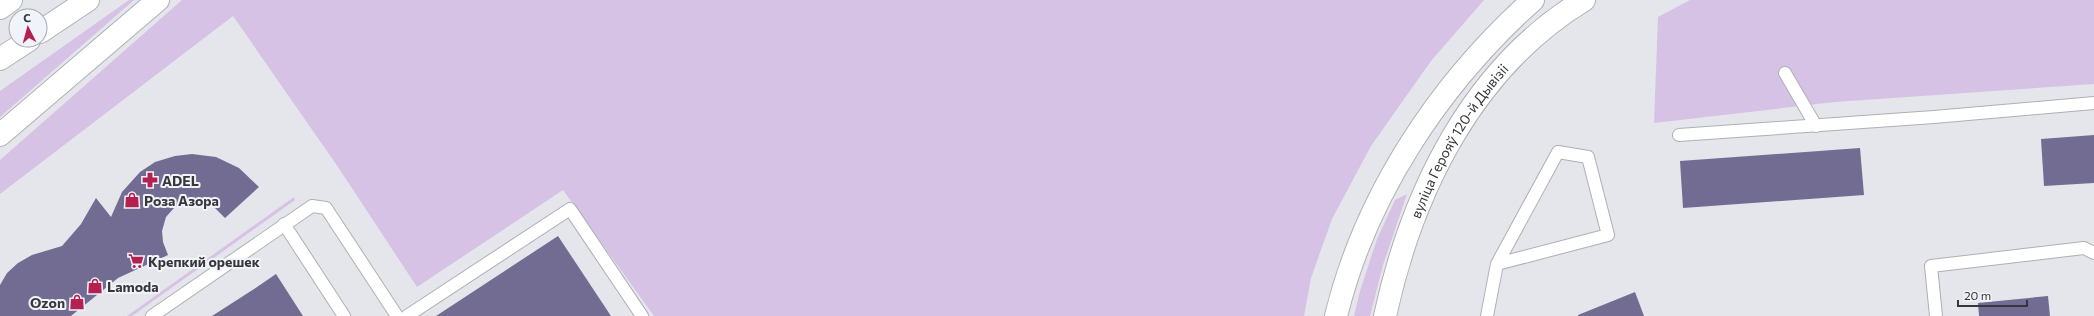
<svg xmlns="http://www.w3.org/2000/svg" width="2094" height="316" font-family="Commissioner,sans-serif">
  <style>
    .green { fill: #d6c2e4 }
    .building { fill: #726c92 }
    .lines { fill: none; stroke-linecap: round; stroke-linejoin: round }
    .lane-casing { stroke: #aeb0b6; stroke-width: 14 }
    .secondary-casing { stroke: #aeb0b6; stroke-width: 24 }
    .highway-casing { stroke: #aeb0b6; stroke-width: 24 }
    .lane { stroke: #fff; stroke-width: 12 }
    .secondary { stroke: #fff; stroke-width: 22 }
    .highway { stroke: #fff; stroke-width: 22 }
    .labels { text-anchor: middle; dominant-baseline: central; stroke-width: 4; stroke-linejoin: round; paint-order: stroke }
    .street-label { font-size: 14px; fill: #36373a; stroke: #f1f3fa }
    .poi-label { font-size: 14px; font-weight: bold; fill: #36373a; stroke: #f1f3fa; text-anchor: start }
  </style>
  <rect width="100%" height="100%" fill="#e4e6ec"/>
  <!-- green -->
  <g class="green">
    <path d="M129,0H134L0,117V91Z"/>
    <path d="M182,0H1484L1431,61L1371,146L1332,219L1311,278L1304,316H654L563,190L417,287L338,167L233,16L0,194V160Z"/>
    <path d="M1690,0H2094V84L1835,102L1654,123L1658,17Z"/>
    <path d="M1407,194L1383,265L1370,316H1354L1360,291L1377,239L1395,200Z"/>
    <path d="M294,197L295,200L132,316H127Z"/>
  </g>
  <!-- building -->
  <g class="building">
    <path d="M2094,135V183L2044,186L2041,139Z"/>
    <path d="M1860,148L1864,195L1683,208L1680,161Z"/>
    <path d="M192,154L216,157L239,168L259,187L225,218L213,206L199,202H188L174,208L166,217L162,231L163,242L168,255L118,278L71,316H0V285L7,273L18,263L32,255L62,246L81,224L96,198L111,217L122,192L140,172L155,162L175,156Z"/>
    <path d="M558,236L611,316H436L465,297Z"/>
    <path d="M276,274L303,316H212L257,287Z"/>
    <path d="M1635,292L1644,316H1578V315Z"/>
    <path d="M2048,296L2050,316H1979L1978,303Z"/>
  </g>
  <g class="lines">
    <defs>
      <g id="lane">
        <path d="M1785,73L1816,126"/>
        <path d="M1679,135L1934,117L2094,103"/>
        <path d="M284,224L344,316"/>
        <path d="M152,316L312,206L326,208L397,316"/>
        <path d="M407,316L570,209L642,316"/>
        <path d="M1487,316L1497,264L1558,152L1588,157L1608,235L1497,264"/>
        <path d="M1936,316L1931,266L2084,248L2094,253"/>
      </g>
      <g id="secondary">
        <path d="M1336,316C1366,194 1440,83 1533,0"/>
        <path id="s1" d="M1385,316C1412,192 1472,68 1584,0"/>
      </g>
      <g id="highway">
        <path d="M0,8L11,0"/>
        <path d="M40,32L88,0"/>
        <path d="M0,59L29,40"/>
        <path d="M0,135L158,0"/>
      </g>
    </defs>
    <!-- lane casing -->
    <use href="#lane" class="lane-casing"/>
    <!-- secondary casing -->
    <use href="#secondary" class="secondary-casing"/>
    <!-- highway casing -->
    <use href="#highway" class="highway-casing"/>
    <!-- lane -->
    <use href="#lane" class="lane"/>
    <!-- secondary -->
    <use href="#secondary" class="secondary"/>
    <!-- highway -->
    <use href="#highway" class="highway"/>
  </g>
  <!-- icons -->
  <defs>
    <symbol id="pharmacy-bare" viewBox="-9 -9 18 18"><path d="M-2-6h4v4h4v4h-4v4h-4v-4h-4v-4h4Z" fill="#b22150" stroke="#f1f3fa" stroke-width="2.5" paint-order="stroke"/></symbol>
    <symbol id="shop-bare" viewBox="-9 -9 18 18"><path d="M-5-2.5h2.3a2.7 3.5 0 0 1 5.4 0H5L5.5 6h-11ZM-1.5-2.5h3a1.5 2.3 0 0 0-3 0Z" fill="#b22150" stroke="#f1f3fa" stroke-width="2.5" paint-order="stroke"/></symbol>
    <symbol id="supermarket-bare" viewBox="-9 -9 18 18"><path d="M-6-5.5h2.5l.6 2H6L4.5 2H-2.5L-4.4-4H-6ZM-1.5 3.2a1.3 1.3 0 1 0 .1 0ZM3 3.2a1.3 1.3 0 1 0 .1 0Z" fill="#b22150" stroke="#f1f3fa" stroke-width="2.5" paint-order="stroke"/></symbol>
  </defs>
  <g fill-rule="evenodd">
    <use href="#pharmacy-bare" x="139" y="169" width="22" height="22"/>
    <use href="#shop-bare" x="121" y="189" width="22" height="22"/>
    <use href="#supermarket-bare" x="125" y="250" width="22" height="22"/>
    <use href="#shop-bare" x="84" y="275" width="22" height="22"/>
    <use href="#shop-bare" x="66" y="291" width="22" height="22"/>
  </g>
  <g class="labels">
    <!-- street labels -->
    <g class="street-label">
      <text stroke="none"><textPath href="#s1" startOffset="192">вуліца Герояў 120-й Дывізіі</textPath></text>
    </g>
    <!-- poi labels -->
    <g class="poi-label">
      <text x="162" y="180">ADEL</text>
      <text x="144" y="200">Роза Азора</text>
      <text x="148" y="261">Крепкий орешек</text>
      <text x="107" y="286">Lamoda</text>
      <text x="65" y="302" text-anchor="end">Ozon</text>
    </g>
  </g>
  <!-- north arrow -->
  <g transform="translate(28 28) rotate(354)"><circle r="19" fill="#f1f3fa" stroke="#a6a8ad"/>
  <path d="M0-3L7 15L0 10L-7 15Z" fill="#b22150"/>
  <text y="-6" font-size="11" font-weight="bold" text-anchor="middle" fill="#36373a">С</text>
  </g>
  <!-- scale -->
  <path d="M1958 300v6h69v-6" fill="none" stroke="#36373a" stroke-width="2"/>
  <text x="1964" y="300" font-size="12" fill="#36373a" stroke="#f1f3fa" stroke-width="3" paint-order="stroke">20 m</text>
</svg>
